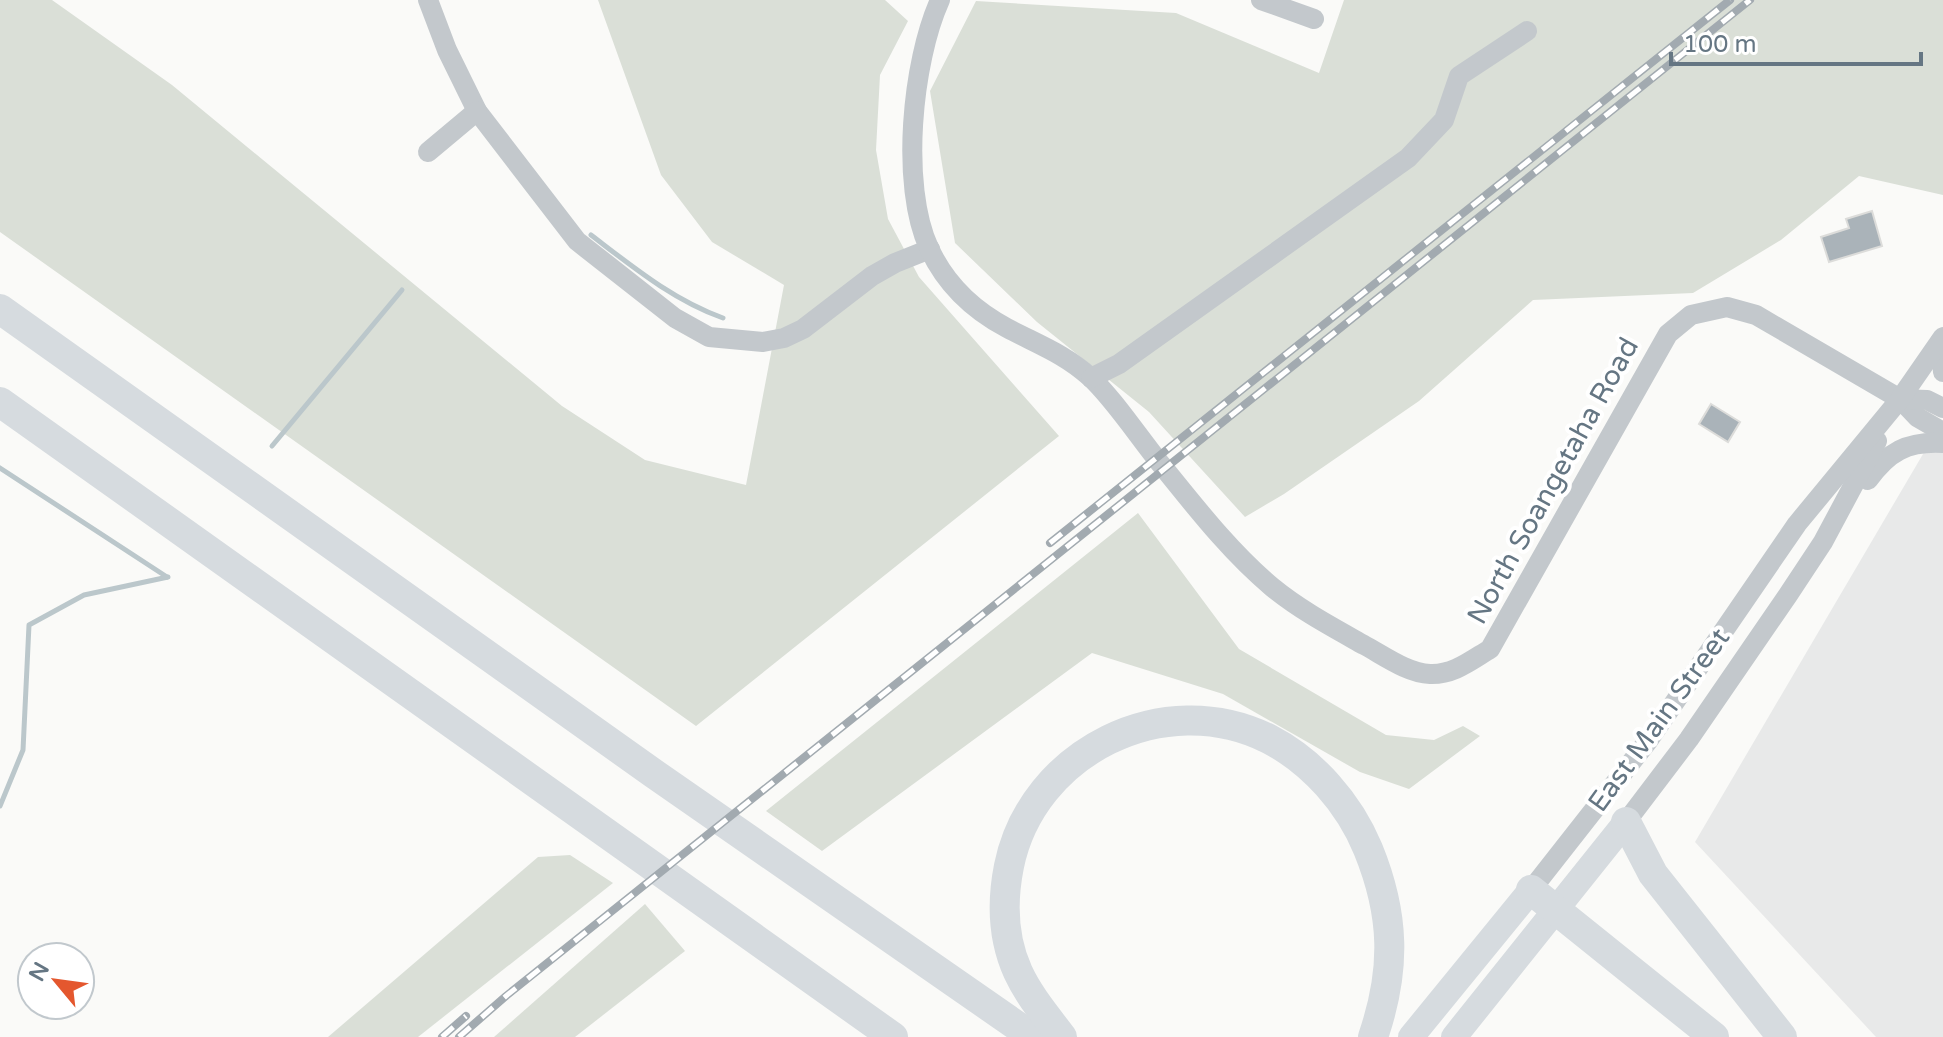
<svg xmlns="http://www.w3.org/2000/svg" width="1943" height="1037" font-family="'Varela Round',sans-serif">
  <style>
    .built { fill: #e8e9e9 }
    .green { fill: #dadfd7 }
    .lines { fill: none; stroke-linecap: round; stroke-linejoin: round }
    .stream { stroke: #bbc7cb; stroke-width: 5 }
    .building { fill: #aab3b9; stroke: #dcdcda; stroke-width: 2 }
    .minor { stroke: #c3c8cc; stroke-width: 20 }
    .major { stroke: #d6dbdf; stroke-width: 26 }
    .highway { stroke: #d6dbdf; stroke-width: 30 }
    .rail-casing { stroke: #a2aab0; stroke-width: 8 }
    .rail { stroke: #fff; stroke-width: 5; stroke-dasharray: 15; stroke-linecap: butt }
    .labels { text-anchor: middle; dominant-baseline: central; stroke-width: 8; stroke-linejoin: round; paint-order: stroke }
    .street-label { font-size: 28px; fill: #657683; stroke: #fff }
  </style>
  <rect width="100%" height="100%" fill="#fafaf8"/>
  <!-- built -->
  <path class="built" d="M1943,420V1037H1876L1695,842Z"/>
  <!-- green -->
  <g class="green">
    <path d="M0,0H52L172,85L562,406L645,460L746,485L784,285L712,242L661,175L598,0H885L908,21L880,75L876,150L888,219L919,277L1059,436L696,726L0,232Z"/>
    <path d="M1344,0H1943V195L1859,176L1781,240L1693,293L1533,300L1419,401L1284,494L1245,517L1149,412L1037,322L955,243L930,91L976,1L1176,13L1319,73Z"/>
    <path d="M1138,513L1239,649L1386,735L1434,740L1463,726L1480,736L1409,789L1360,772L1223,694L1092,653L822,851L766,811Z"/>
    <path d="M570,855L613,883L418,1037H328L538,857Z"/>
    <path d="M645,904L685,951L575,1037H494Z"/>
  </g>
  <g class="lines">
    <!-- stream -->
    <g class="stream">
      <path d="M591,235C633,267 673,300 723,318"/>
      <path d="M272,446L402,290"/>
      <path d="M0,468L167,577"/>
      <path d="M0,806L23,750L29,625L84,595L168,577"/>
    </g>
  </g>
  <!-- building -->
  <g class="building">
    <path d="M1872,211L1882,246L1829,262L1821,237L1849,228L1846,219Z"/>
    <path d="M1711,404L1740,422L1728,442L1699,424Z"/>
  </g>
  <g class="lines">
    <!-- minor -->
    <g class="minor">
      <path d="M428,0L447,50L477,111L577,241L675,318L709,337L763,342L784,338L803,329L872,276L895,263L930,249"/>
      <path d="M940,0C912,62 900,185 929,248C945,283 973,310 1007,328C1037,344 1065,354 1090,377C1113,398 1138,436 1159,462C1194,505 1229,551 1272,587C1300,610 1332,627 1364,645C1383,655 1407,673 1430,674C1453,675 1470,661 1490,649L1668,334L1691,315L1727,307L1756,315L1900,399L1917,417L1943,432"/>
      <path d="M1261,0L1314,19"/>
      <path d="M428,152L477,111"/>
      <path d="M1940,342L1943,372"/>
      <path d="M1091,378L1119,364L1408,158L1444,120L1459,76L1527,31"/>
      <path d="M1900,399L1927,400L1943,408"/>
      <path d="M1868,480C1888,452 1907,441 1943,443"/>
      <path d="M1626,822L1689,739L1788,595L1823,542L1877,441"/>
      <path d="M1531,890L1648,741L1797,524L1900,399L1943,337"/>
    </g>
    <!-- major -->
    <g class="major">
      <path d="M1411,1037L1531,890"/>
      <path d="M1454,1037L1626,822"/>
    </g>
    <!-- highway -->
    <g class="highway">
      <path d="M0,309L653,773L1033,1037"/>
      <path d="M0,402L893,1037"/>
      <path d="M1626,822L1653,874L1782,1037"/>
      <path d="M1531,890L1714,1037"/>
      <path d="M1062,1037C1047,1017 1029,996 1018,972C1003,939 1002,901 1009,866C1032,752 1164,686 1269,739C1313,762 1349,803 1368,849C1395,915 1396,970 1373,1037"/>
    </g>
    <defs>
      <g id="rail">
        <path d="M1050,543L1730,0"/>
        <path d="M442,1037L466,1016"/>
        <path d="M459,1037L506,996L1750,0"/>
      </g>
    </defs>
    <!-- rail casing -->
    <use href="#rail" class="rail-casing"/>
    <!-- rail -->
    <use href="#rail" class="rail"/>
  </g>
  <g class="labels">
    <!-- street labels -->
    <g class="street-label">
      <text transform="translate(1553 481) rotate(-61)">North Soangetaha Road</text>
      <text transform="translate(1659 720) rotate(-54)">East Main Street</text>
    </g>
  </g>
  <!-- north arrow -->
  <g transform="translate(56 981) rotate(299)"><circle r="38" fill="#ffffff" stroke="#c1c8cd" stroke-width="2"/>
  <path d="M0-6L14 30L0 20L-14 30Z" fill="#e4572e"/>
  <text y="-12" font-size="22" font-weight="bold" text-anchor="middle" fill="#657683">N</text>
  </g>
  <!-- scale -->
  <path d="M1671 52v12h250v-12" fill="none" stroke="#657683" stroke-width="4"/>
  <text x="1683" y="52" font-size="24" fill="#657683" stroke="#ffffff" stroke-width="6" paint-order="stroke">100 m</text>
</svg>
